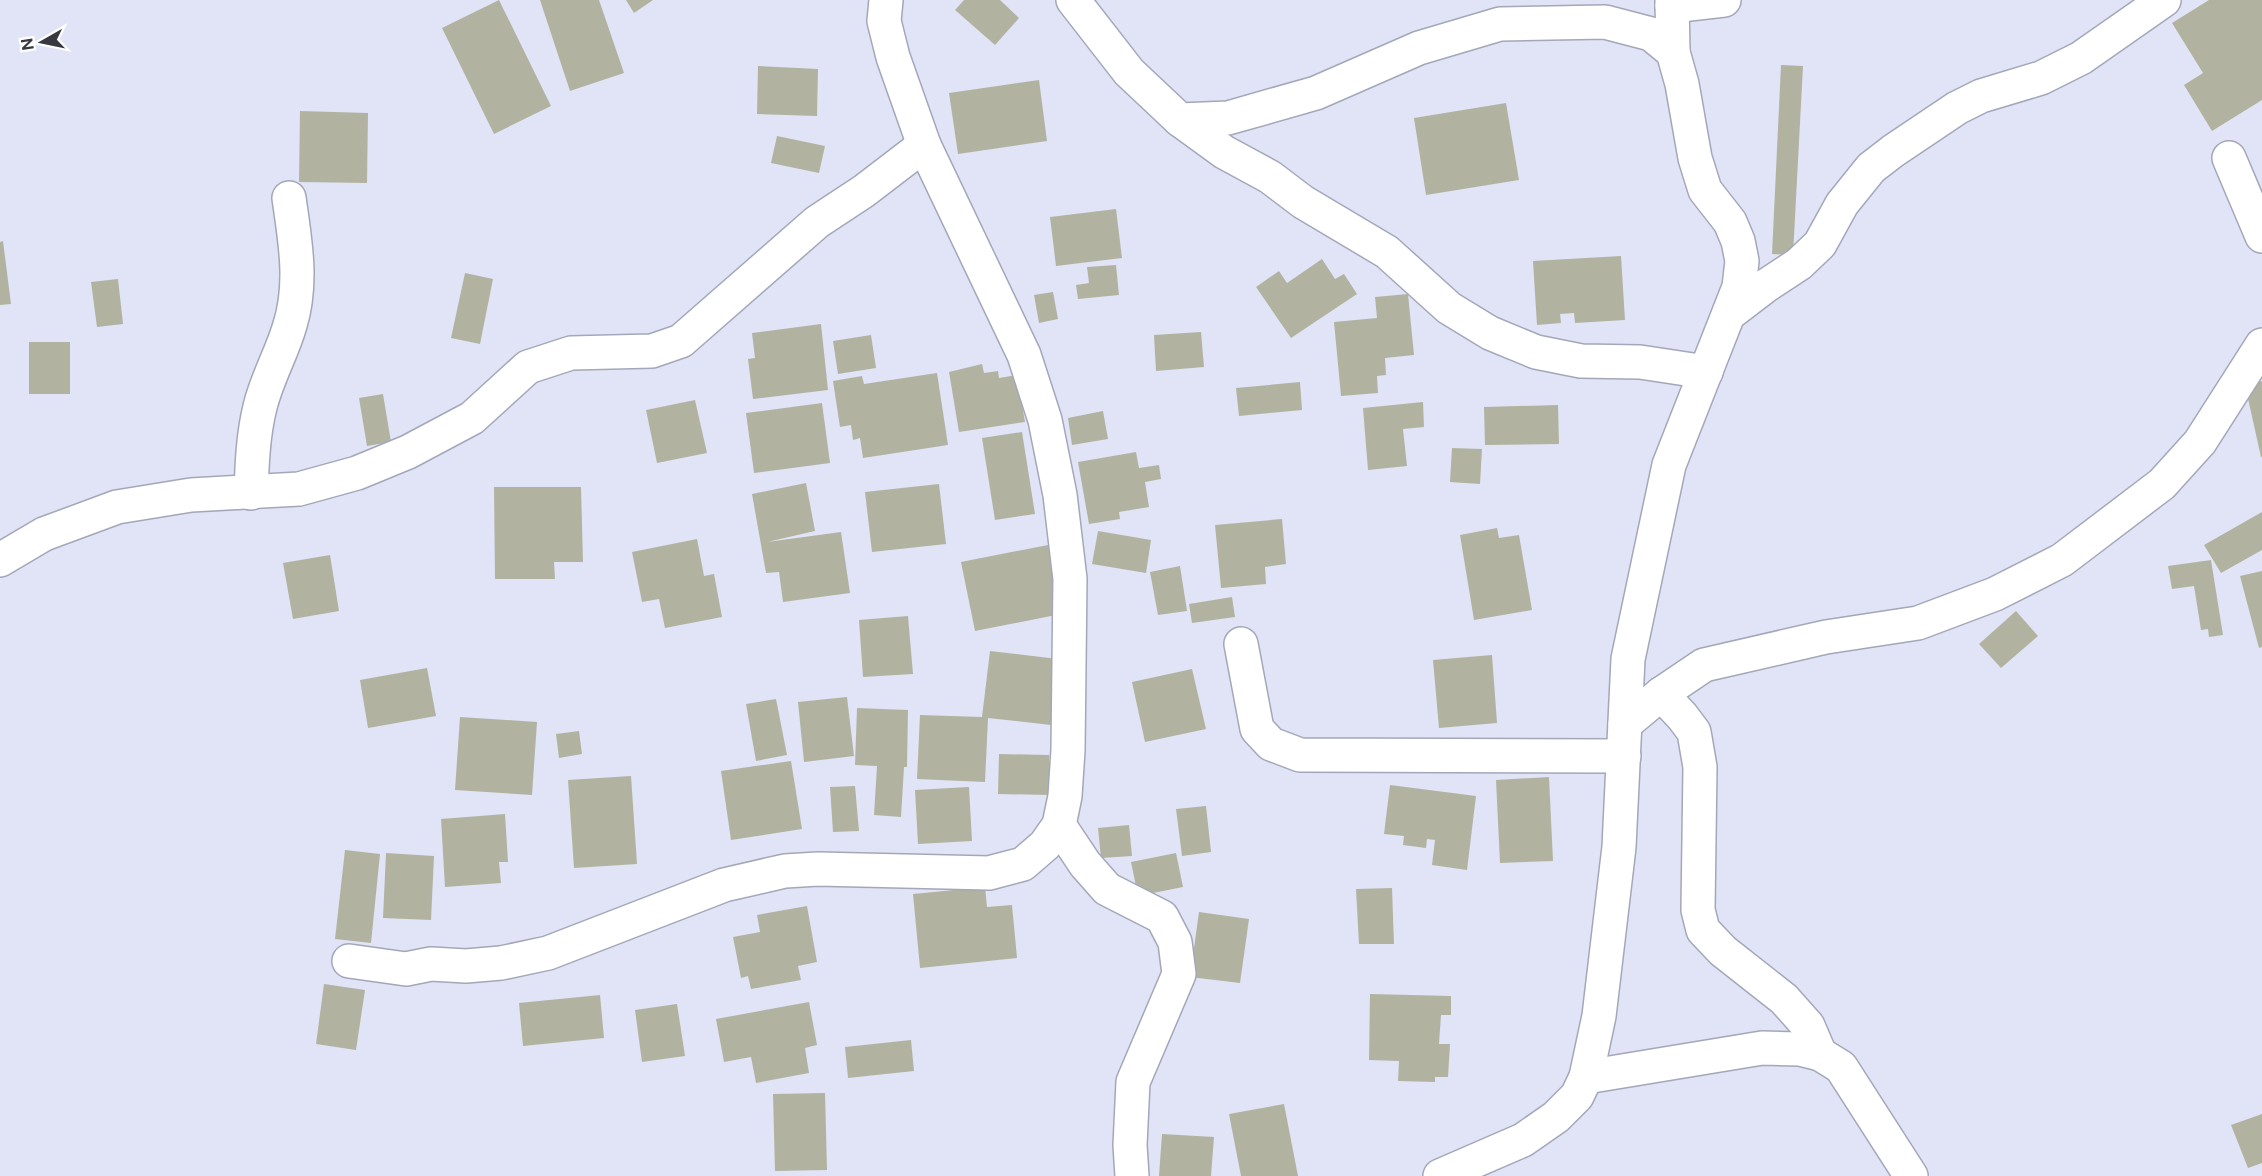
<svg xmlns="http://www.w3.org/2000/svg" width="2262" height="1176" font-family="'Public Sans',sans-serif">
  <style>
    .building { fill: #b1b3a0 }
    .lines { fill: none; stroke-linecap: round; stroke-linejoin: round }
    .street-casing { stroke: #a3a7b9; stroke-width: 36 }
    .street { stroke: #fff; stroke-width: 33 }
  </style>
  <rect width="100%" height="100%" fill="#e0e4f6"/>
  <!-- building -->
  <g class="building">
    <path d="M499,0L551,106L494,134L442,28Z"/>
    <path d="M540,0H599L624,73L570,91Z"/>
    <path d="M626,0H653L634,13Z"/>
    <path d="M964,0H1000L1019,18L995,45L955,10Z"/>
    <path d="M2209,0H2262V100L2212,131L2184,85L2203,73L2172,23Z"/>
    <path d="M1781,65L1803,66L1793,255L1772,254Z"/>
    <path d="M758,66L818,69L817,116L757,114Z"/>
    <path d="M1039,80L1047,141L958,154L949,93Z"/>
    <path d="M1506,103L1519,180L1426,195L1414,118Z"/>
    <path d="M300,111L368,113L367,183L299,182Z"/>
    <path d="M777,136L825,146L819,173L771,163Z"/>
    <path d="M1116,209L1122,258L1056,266L1050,217Z"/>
    <path d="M3,241L11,304L0,305V242Z"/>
    <path d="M1621,256L1625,320L1575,323L1574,313L1560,314L1561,323L1537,325L1533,261Z"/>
    <path d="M1322,259L1335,279L1344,274L1357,294L1291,338L1256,287L1279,271L1287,283Z"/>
    <path d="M1116,265L1119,295L1078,299L1076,285L1089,283L1087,267Z"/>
    <path d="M465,273L493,279L480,344L451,338Z"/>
    <path d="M118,279L123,324L97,327L91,282Z"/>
    <path d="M1053,292L1058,319L1039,323L1034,295Z"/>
    <path d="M1408,294L1414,355L1385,358L1386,375L1377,376L1378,393L1341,396L1334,322L1377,318L1375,297Z"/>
    <path d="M821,324L828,390L753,399L748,359L755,358L752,333Z"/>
    <path d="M1201,332L1204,367L1156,371L1154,335Z"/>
    <path d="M871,335L876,368L838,374L833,341Z"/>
    <rect x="29" y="342" width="41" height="52"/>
    <path d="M982,364L984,373L998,371L999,378L1017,375L1025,422L959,432L949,372Z"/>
    <path d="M937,373L948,445L863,458L860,438L853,440L851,425L840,427L833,381L862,376L864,384Z"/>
    <path d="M2262,381V457H2261L2245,385Z"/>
    <path d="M1300,382L1302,410L1239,416L1236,388Z"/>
    <path d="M383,394L391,442L367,446L359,398Z"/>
    <path d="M695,400L707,453L657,463L646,410Z"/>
    <path d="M1423,402L1424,427L1403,429L1407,466L1368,470L1363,408Z"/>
    <path d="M822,403L830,463L754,473L746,413Z"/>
    <path d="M1558,405L1559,444L1485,445L1484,407Z"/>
    <path d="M1103,411L1108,439L1072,445L1068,418Z"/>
    <path d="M1022,432L1035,514L995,520L982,438Z"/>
    <path d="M1452,448L1482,449L1480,484L1450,482Z"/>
    <path d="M1136,452L1139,468L1159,465L1161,479L1145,482L1149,507L1119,512L1120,519L1089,524L1078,462Z"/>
    <path d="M806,483L815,531L767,542L841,532L850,593L783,602L779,572L766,573L752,494Z"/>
    <path d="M939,484L946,544L872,552L865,492Z"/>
    <path d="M494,487H581L583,562H554L555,579H495Z"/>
    <path d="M2262,512V550L2221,573L2204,545Z"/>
    <path d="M1282,519L1286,564L1265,567L1266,584L1221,588L1215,525Z"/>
    <path d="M1497,528L1499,538L1519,535L1532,610L1474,620L1460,535Z"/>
    <path d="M1098,531L1151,540L1146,573L1092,564Z"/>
    <path d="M697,539L704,576L714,574L722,617L665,628L659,599L642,602L632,552Z"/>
    <path d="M1048,545L1061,614L975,631L961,562Z"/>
    <path d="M330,555L339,611L293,619L283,563Z"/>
    <path d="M2211,560L2223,635L2209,637L2208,629L2201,630L2194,586L2172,589L2168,566Z"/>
    <path d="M1180,566L1187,611L1158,615L1150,572Z"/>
    <path d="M2262,571V647L2259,648L2240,576Z"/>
    <path d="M1232,597L1235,617L1192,623L1189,604Z"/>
    <path d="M2016,611L2038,636L2001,668L1979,644Z"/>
    <path d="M908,616L913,674L863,677L859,620Z"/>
    <path d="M990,651L1058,659L1051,725L988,718L985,782L917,779L920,715L982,717Z"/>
    <path d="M1492,655L1497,723L1439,728L1433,660Z"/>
    <path d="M427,668L436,716L368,728L360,680Z"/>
    <path d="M1192,669L1206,729L1145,742L1132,682Z"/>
    <path d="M847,697L854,756L804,762L798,702Z"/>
    <path d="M776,699L787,755L756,761L746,704Z"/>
    <path d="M857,708L908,710L907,767H904L901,817L874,815L877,766L855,765Z"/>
    <path d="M460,717L537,722L532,795L455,790Z"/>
    <path d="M579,731L582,754L559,758L556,734Z"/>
    <path d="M999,754L1049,755V795L998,794Z"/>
    <path d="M791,761L802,829L731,840L721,771Z"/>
    <path d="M631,776L637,864L574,868L568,780Z"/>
    <path d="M1549,777L1553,861L1500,863L1496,780Z"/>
    <path d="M1390,785L1476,796L1467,870L1432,865L1435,840L1427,839L1426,848L1403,845L1404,836L1384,834Z"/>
    <path d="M855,786L859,831L833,832L830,787Z"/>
    <path d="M969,787L972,841L918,844L915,790Z"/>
    <path d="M1206,806L1211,852L1182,856L1176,809Z"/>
    <path d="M505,814L508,862H499L501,883L445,887L441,819Z"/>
    <path d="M1129,825L1132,856L1101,858L1098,828Z"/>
    <path d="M345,850L380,854L371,943L335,939Z"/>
    <path d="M386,853L434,856L431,920L383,918Z"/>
    <path d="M1176,853L1183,887L1138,896L1131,862Z"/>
    <path d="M985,887L987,907L1012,905L1017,958L920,968L913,894Z"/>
    <path d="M1392,888L1394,944H1359L1356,889Z"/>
    <path d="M807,906L817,962L798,966L801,980L751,989L748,976L741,978L733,937L760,932L757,915Z"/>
    <path d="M1199,912L1249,919L1240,983L1190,977Z"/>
    <path d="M324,984L365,990L356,1050L316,1044Z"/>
    <path d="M1370,994L1451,996V1015H1441L1439,1044H1450L1448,1077H1435V1082L1398,1081L1399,1061L1369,1060Z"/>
    <path d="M600,995L604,1038L523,1046L519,1003Z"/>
    <path d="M809,1002L817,1045L805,1048L809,1073L756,1083L751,1057L724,1062L716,1019Z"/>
    <path d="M677,1004L685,1056L642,1062L635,1010Z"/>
    <path d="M911,1040L914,1071L848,1078L845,1047Z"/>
    <path d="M825,1093L827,1170L775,1171L773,1094Z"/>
    <path d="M1284,1104L1298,1176H1241L1229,1114Z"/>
    <path d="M2262,1114V1163L2248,1168L2231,1125Z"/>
    <path d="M1162,1134L1214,1137L1211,1176H1159Z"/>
  </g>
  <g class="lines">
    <defs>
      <g id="street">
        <path d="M1073,0L1129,72L1180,120L1228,118L1316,93L1419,48L1500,24L1605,22L1651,34L1673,52L1682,84L1695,158L1705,190L1730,222L1738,241L1742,261L1739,287L1669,465L1628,659L1619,847L1599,1016L1586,1077L1577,1096L1556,1117L1523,1140L1440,1176"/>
        <path d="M1672,0L1673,52"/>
        <path d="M1672,6L1724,0"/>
        <path d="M1180,120L1224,152L1270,177L1303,202L1387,252L1449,308L1490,333L1536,352L1581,361L1640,362L1706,372"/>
        <path d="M2229,158L2262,236"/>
        <path d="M1729,314L1767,285L1799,264L1820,244L1842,204L1871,168L1893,151L1957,108L1981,96L2041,78L2081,58L2164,0"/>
        <path d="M251,493C252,464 253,435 260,407C267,378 282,353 290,325C303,283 295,240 289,198"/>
        <path d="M0,560L44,534L117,507L191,495L299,489L357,473L408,452L472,418L528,367L571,353L652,351L681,341L817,222L864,191L924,145"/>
        <path d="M1241,644L1257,729L1271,744L1300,755L1624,756"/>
        <path d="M1661,694L1682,716L1694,732L1700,767L1698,910L1703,930L1723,951L1784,999L1808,1026L1820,1054"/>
        <path d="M1625,724L1661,694L1704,665L1826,637L1918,623L1995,594L2062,560L2162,484L2200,442L2262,345"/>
        <path d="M1059,825L1085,864L1107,889L1162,917L1175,942L1179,974L1133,1082L1130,1145L1132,1176"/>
        <path d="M349,961L406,969L431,964L466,966L501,963L548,953L724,885L785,871L818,869L989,873L1023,864L1045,845L1059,825L1065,796L1068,750L1070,579L1060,495L1045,420L1024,355L924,145L893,57L884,21L886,0"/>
        <path d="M1586,1077L1762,1048L1800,1049L1820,1054L1841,1067L1911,1176"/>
      </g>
    </defs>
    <!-- street casing -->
    <use href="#street" class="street-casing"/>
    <!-- street -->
    <use href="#street" class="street"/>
  </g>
  <!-- north arrow -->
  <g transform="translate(42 42) rotate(261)" stroke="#ffffff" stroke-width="4.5" paint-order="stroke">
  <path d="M0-4.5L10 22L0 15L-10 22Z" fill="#373940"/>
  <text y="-9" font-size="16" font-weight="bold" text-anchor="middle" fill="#373940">N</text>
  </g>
</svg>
